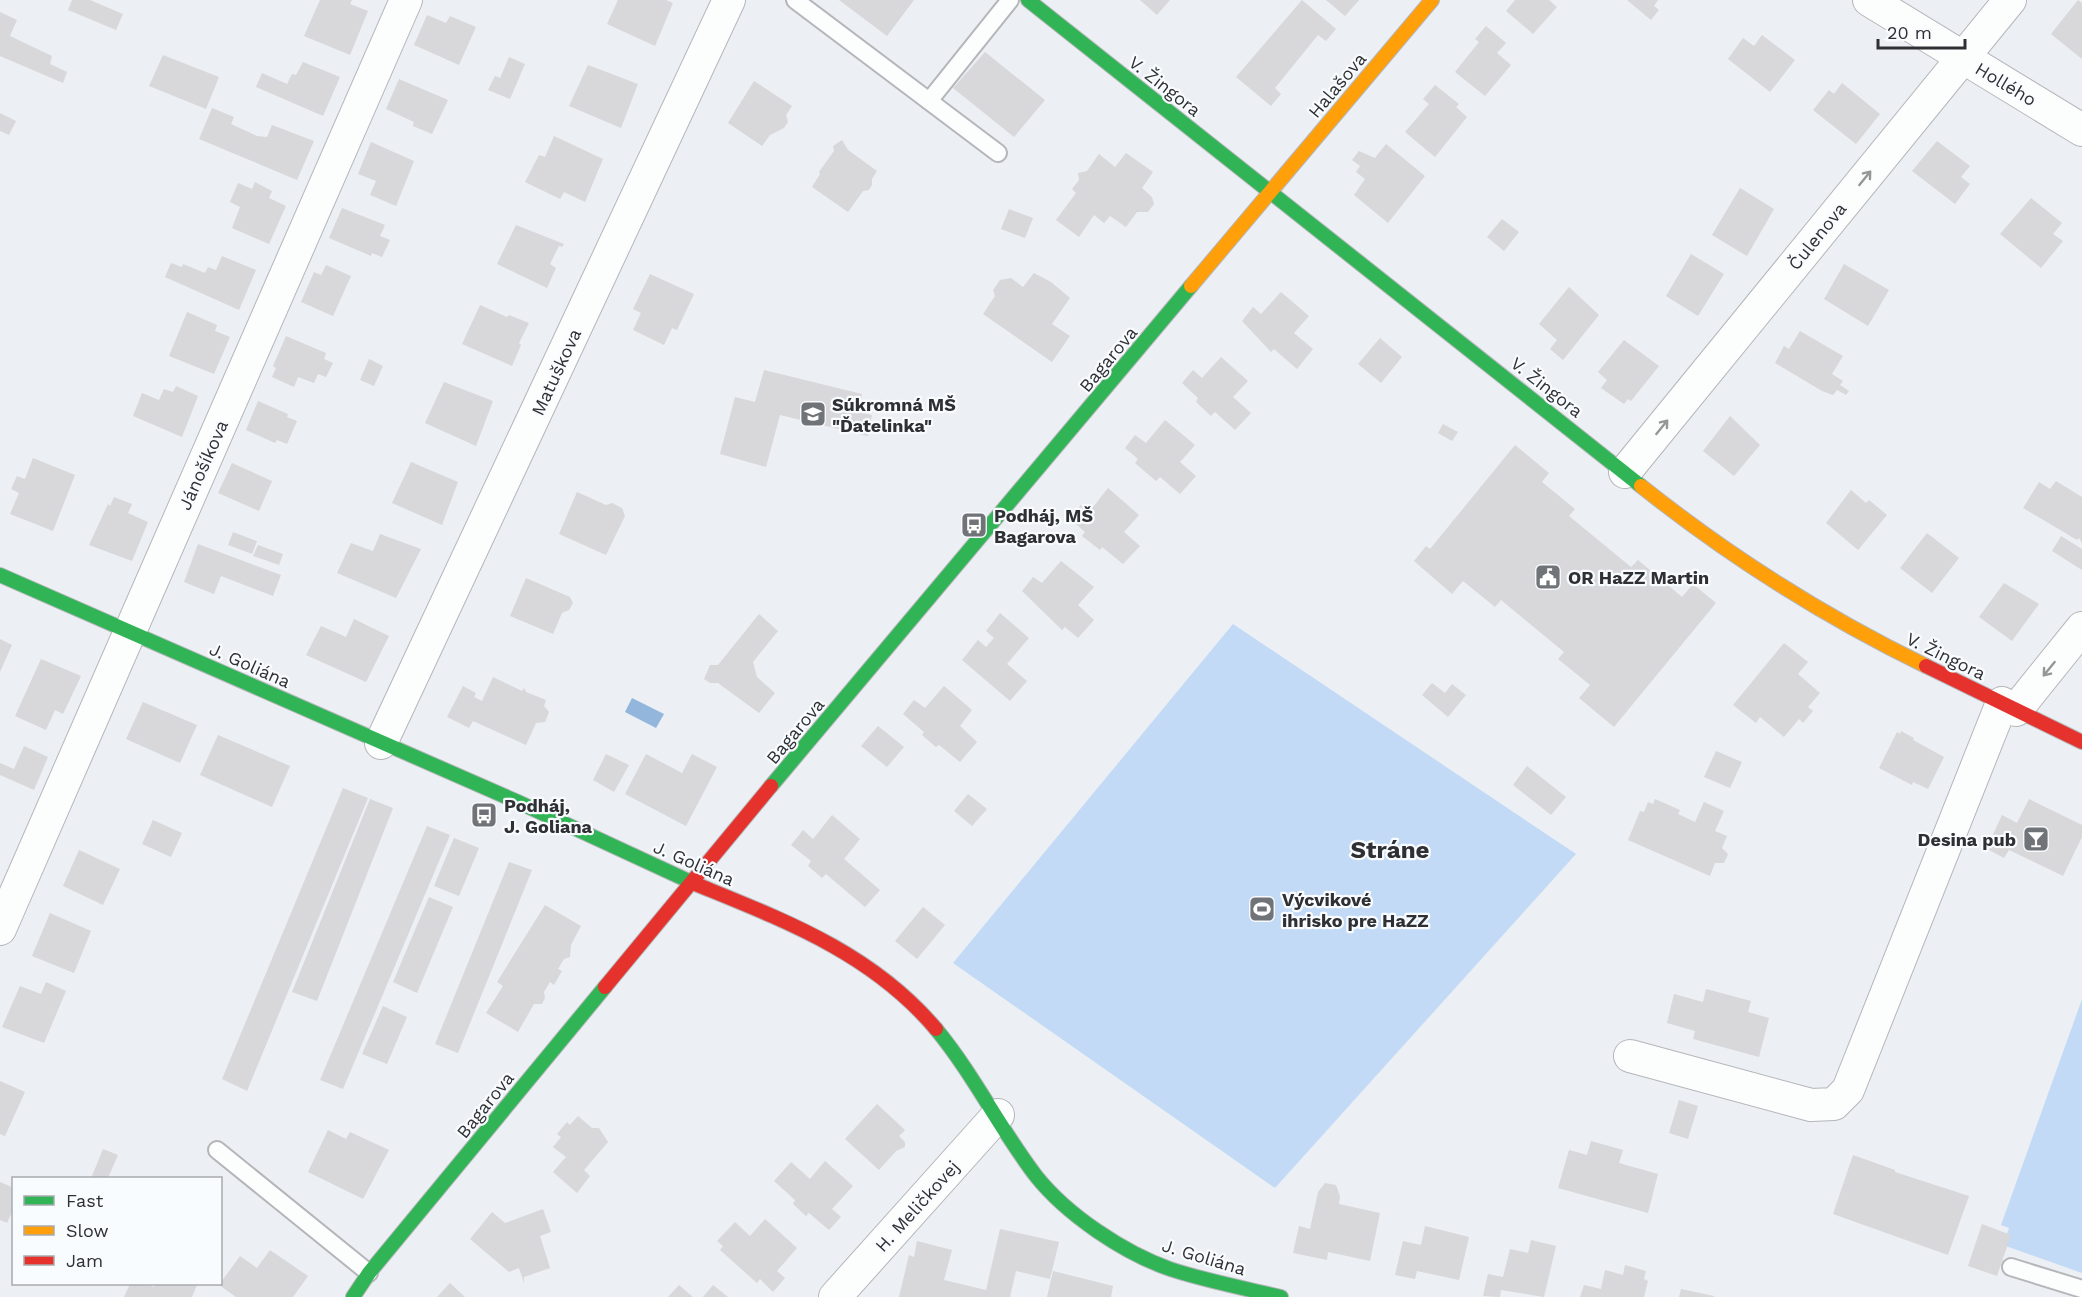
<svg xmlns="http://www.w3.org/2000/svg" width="2082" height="1297" font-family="'Work Sans',sans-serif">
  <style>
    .green { fill: #c2daf6 }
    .water { fill: #93b6dd }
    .building { fill: #d8d7d9 }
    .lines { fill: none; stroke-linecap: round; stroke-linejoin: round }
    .lane-casing { stroke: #b4b6ba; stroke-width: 20 }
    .street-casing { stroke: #b4b6ba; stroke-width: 34 }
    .fast-casing { stroke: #b4b6ba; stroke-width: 16 }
    .slow-casing { stroke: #b4b6ba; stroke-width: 16 }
    .jam-casing { stroke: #b4b6ba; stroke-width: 16 }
    .lane { stroke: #fcfdfd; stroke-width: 16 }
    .street { stroke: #fcfdfd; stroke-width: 32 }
    .fast { stroke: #30b455; stroke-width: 14 }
    .slow { stroke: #ff9f0a; stroke-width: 14 }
    .jam { stroke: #e5322d; stroke-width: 14 }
    .oneway { stroke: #959698 }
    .labels { text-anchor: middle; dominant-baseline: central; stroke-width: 4.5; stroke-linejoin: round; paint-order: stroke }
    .street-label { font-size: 18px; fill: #2e3033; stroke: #f9fcff }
    .poi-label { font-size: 18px; font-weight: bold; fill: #2e3033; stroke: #f9fcff; text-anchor: start }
    .district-label { font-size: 24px; font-weight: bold; fill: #2e3033; stroke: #f9fcff }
  </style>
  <rect width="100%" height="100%" fill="#eceff4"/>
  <!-- green -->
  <g class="green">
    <path d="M1233,624L1576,854L1275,1188L953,963Z"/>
    <path d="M2082,999V1273L2003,1245L2009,1228L2001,1225Z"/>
  </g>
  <!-- water -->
  <path class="water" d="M632,698L664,714L656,728L625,712Z"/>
  <!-- building -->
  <g class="building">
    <path d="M72,0H90L123,14L116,30L68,10Z"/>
    <path d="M320,0H352L350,4L368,11L350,55L304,36Z"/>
    <path d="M618,0H666L673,3L655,46L607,24Z"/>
    <path d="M839,0H914L887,36Z"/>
    <path d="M1140,0H1170L1157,15Z"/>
    <path d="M1302,0L1336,29L1326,41L1318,35L1275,88L1281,94L1271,106L1236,77Z"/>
    <path d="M1326,0H1359L1345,16Z"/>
    <path d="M1515,0H1549L1557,7L1533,34L1506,11Z"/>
    <path d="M1627,0H1658L1654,6L1659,10L1651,20Z"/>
    <path d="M2078,0L2082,3V59L2051,34Z"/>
    <path d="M0,12L17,20L10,36L52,56L50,64L67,72L63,83L0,56Z"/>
    <path d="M427,15L446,23L450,16L476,27L459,65L414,45Z"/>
    <path d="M1486,26L1506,43L1497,53L1511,65L1485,96L1455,72L1479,42L1475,39Z"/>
    <path d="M1762,35L1795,60L1770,92L1728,59L1743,38L1754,46Z"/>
    <path d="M985,52L1045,100L1014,137L953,88Z"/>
    <path d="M163,55L219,77L206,109L149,86Z"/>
    <path d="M509,57L525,64L510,99L488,90L495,76L500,78Z"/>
    <path d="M303,62L340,77L323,116L256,87L262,73L287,84L292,74L296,75Z"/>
    <path d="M588,65L638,84L621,128L569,106Z"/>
    <path d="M399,79L448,100L432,134L413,126L414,122L386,109Z"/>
    <path d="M754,81L792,106L786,115L788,122L784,128L770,135L762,146L728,123Z"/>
    <path d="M1842,83L1880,114L1856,144L1813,110L1829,90L1834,94Z"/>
    <path d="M1435,85L1459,104L1456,107L1467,117L1435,157L1405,132L1429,104L1423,99Z"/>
    <path d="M212,108L234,117L231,124L257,136L267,137L272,125L314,141L297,180L199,139Z"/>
    <path d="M0,113L16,121L9,135L0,131Z"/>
    <path d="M554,136L603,159L585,202L564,192L560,199L525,182L539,155L545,157Z"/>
    <path d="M842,140L848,150L877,171L872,179V185L869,190L863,191L848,212L812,187L820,174L819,172L834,151L833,146Z"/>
    <path d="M1937,141L1970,166L1961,177L1970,184L1955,204L1912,171Z"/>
    <path d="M371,142L414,161L396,206L370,195L376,181L358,174Z"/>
    <path d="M1386,144L1425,176L1388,223L1354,195L1365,179L1356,172L1360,166L1352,160L1359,151L1375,158Z"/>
    <path d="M1126,153L1153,172L1142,188L1152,197L1154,204L1148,212H1137L1126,227L1110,216L1104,223L1094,215L1079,237L1056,220L1076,193L1072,189L1079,180L1078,173L1087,171L1099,154L1115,167Z"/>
    <path d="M255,182L272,191L269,198L286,206L269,244L232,228L240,207L230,202L238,183L252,189Z"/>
    <path d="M1740,188L1774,209L1747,256L1712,235Z"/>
    <path d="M2031,198L2062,223L2053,234L2063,241L2041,268L2000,234Z"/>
    <path d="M342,208L385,225L380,236L390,240L382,257L372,253L371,256L329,238Z"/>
    <path d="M1009,209L1033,218L1025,238L1001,229Z"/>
    <path d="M1502,219L1519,232L1504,251L1487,237Z"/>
    <path d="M516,225L564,244L562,247L559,246L550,264L556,268L547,288L497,264Z"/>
    <path d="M1691,254L1724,274L1698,316L1666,296Z"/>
    <path d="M222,256L256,270L239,310L165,277L171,263L182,267L183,264L205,273L208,267L216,270Z"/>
    <path d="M1844,264L1889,290L1868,326L1824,299Z"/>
    <path d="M326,265L351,276L333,316L301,302L314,272L321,275Z"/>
    <path d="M1034,273L1051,282L1070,298L1052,324L1070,336L1052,362L983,314L995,296L993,290L1000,280L1011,278L1023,287Z"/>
    <path d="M650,274L694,294L677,330L672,328L664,345L633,330L641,313L633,309Z"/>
    <path d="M1569,287L1599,315L1563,360L1550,349L1557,340L1539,324Z"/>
    <path d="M1281,292L1309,316L1294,333L1313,349L1297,369L1274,349L1271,352L1242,321L1253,307L1261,314Z"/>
    <path d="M480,305L507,317L509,315L529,323L519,343L521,345L512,366L462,344Z"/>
    <path d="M187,312L217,325L215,331L230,337L214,374L169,356Z"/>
    <path d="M1800,331L1843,356L1832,374L1843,381L1840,385L1849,391L1846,395L1837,390L1833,395L1822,391L1775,363L1784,346L1789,349Z"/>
    <path d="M286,336L326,353L324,359L333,363L326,377L318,374L314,383L298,377L294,387L272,377L276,368L273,366Z"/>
    <path d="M1380,338L1402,357L1381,383L1358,364Z"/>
    <path d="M1624,340L1659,366L1631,401L1628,399L1624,404L1601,388L1607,380L1598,372Z"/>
    <path d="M1221,357L1248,381L1233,397L1251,413L1235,430L1215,412L1211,416L1196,402L1198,398L1182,383L1193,370L1202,378Z"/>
    <path d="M369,359L383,366L374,386L360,380Z"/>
    <path d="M764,370L862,394L859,412L872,415L868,436L780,415L766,467L720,454L735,397L755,402Z"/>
    <path d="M444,382L493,401L476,446L425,423Z"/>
    <path d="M176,386L198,396L182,437L133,416L142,393L159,400L164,389L173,392Z"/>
    <path d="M258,401L288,414L287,417L297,421L287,444L277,440L275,443L246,430Z"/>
    <path d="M1730,416L1760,445L1734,476L1703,451Z"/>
    <path d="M1165,420L1195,445L1180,462L1196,476L1180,494L1160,477L1156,481L1135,463L1138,459L1125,448L1135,435L1146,443Z"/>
    <path d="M1443,424L1458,432L1452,441L1438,433Z"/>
    <path d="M1515,445L1549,473L1542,482L1575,509L1569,516L1631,567L1638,560L1682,597L1693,584L1716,603L1614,727L1579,698L1590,685L1558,659L1564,652L1501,600L1495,607L1463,581L1452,594L1414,561L1426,546L1430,549Z"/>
    <path d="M33,458L75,475L53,531L10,514L19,493L11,489L17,476L25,479Z"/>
    <path d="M411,462L458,482L442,525L392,503Z"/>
    <path d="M232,463L272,481L259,511L218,493Z"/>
    <path d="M2056,481L2082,497V543L2079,538L2077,540L2023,508L2039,482L2050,489Z"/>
    <path d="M1108,488L1139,515L1124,532L1140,546L1123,564L1102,547L1100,550L1082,536L1085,532L1069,518L1081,505L1090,511Z"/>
    <path d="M1851,490L1866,503L1869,500L1887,515L1858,550L1826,523Z"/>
    <path d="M577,492L606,505L612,503L622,508L625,516L606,555L559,534Z"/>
    <path d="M114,497L132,504L128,513L148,522L132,561L89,545L108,504L110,506Z"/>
    <path d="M233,532L257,541L252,554L228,545Z"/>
    <path d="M1927,533L1959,558L1932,593L1900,568Z"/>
    <path d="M380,534L421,549L396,598L337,573L351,543L373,551Z"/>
    <path d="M2061,536L2082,549V570L2052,551Z"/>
    <path d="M198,544L281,575L273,596L221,576L214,594L184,582Z"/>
    <path d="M258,545L283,554L279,565L253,556Z"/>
    <path d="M1061,561L1094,587L1078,605L1094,620L1078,638L1065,627L1062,630L1022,591L1033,577L1042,583Z"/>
    <path d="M526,578L570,597L573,603L569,610L562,613L553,634L510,616Z"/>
    <path d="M2004,583L2039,604L2012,641L1979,617Z"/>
    <path d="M1000,613L1029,638L1007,664L1027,681L1010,701L962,660L978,640L986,647L994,638L986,631Z"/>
    <path d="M759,614L778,631L753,662L757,677L775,693L759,713L718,683H710L704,679L710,665H718Z"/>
    <path d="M354,619L389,636L366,682L306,655L321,626L346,637Z"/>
    <path d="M0,639L12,645L0,672Z"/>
    <path d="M1784,643L1808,662L1798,674L1820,693L1808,707L1813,711L1803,723L1799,719L1784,737L1760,717L1756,723L1733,705Z"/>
    <path d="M41,659L81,676L63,714L55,710L46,730L15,716Z"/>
    <path d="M493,677L522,691L524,688L526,692L546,700L544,706L549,712L545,722L536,723L526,745L473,721L469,728L447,717L463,686L476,693L474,697L482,701Z"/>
    <path d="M1432,683L1445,693L1452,684L1466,695L1448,717L1422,695Z"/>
    <path d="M944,686L972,710L960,726L977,742L960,762L939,745L936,747L922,735L924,732L903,714L914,700L925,708Z"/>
    <path d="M143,702L197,725L180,763L126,739Z"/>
    <path d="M878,726L904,747L887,767L861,746Z"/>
    <path d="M1901,731L1914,738L1913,740L1944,757L1928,789L1913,782L1912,785L1879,768L1897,732L1900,734Z"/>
    <path d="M218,735L290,766L272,807L200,775Z"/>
    <path d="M24,746L48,757L34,790L0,775V763L14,769Z"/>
    <path d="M1716,751L1742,762L1730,788L1704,777Z"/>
    <path d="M606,754L629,765L614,792L593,780Z"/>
    <path d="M646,754L682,773L692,754L717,767L686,826L625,794Z"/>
    <path d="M1527,766L1566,797L1551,815L1513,785Z"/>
    <path d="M343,788L368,798L247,1091L222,1079Z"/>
    <path d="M968,794L987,809L972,826L954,811Z"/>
    <path d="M370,799L393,808L317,1001L292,992Z"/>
    <path d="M1655,799L1680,810L1678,814L1695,822L1704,802L1724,811L1715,831L1727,836L1722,848L1728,854L1724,863H1715L1710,876L1628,840L1640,811L1644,812L1648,802L1653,804Z"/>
    <path d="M2029,799L2082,825V837L2063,876L2009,850L2004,858L1989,850L1993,842L1990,841L2002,815L2017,823Z"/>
    <path d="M832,815L860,839L844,859L880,890L865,907L826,874L822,878L808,866L811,861L791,845L803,830L813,839Z"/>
    <path d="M153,820L182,833L171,857L142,844Z"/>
    <path d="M427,826L450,835L343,1089L320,1080Z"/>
    <path d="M454,838L479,848L459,896L434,886Z"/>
    <path d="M79,850L120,869L103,905L63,886Z"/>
    <path d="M509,862L532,870L458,1053L435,1044Z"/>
    <path d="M429,897L453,907L417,993L393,982Z"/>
    <path d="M545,905L581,926L571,945L570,957L564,959L558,969L562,971L554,985L550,982L544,992L545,998L542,1004H534L518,1032L486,1013L503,986L497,982Z"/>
    <path d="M923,907L945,925L917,959L895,941Z"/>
    <path d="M50,913L91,931L74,973L32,956Z"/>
    <path d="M46,982L66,991L44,1043L2,1027L20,986L41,994Z"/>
    <path d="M1706,989L1751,1001L1748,1012L1769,1018L1759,1057L1693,1039L1695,1031L1667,1023L1674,994L1703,1002Z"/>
    <path d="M383,1006L407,1017L387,1064L362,1054Z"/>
    <path d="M0,1081L25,1092L5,1136L0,1134Z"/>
    <path d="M1679,1100L1698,1106L1688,1139L1669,1133Z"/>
    <path d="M877,1104L905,1130L899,1136L905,1142V1147L896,1151L879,1170L845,1139Z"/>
    <path d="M578,1116L592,1128H599L608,1142L584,1170L590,1176L577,1193L553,1172L566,1157L553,1147L561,1137L557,1134L567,1122L570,1125Z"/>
    <path d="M328,1130L346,1139L350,1132L389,1150L363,1199L308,1172Z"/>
    <path d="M1591,1141L1623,1150L1619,1163L1658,1174L1648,1213L1558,1188L1569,1150L1587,1155Z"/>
    <path d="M103,1149L118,1155L108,1178H98L92,1176Z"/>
    <path d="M1853,1155L1895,1170V1172L1969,1196L1948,1255L1833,1214Z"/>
    <path d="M825,1161L853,1186L832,1209L841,1217L829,1230L809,1213L806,1216L793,1204L795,1200L774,1181L791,1162L810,1179Z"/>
    <path d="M0,1182L14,1188V1208L7,1223L0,1220Z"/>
    <path d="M1325,1183L1336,1185L1340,1196L1339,1204L1380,1213L1370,1261L1328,1252L1327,1260L1293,1253L1299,1226L1310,1229L1318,1192Z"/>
    <path d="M543,1209L551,1232L540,1236L552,1274L550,1268L524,1277V1283L519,1268L509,1272L470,1239L492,1212L505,1223Z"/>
    <path d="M765,1219L797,1248L777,1271L785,1278L773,1292L760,1279L757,1283L720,1250L723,1246L717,1241L735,1222L750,1236Z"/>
    <path d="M1982,1224L2011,1235L1997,1276L1968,1266Z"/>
    <path d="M1425,1226L1469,1237L1459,1280L1417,1271L1415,1279L1395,1275L1403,1241L1421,1245Z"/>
    <path d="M1000,1229L1059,1242L1050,1279L1016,1271L1010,1297H899L909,1255L914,1257L917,1241L952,1250L944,1280L986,1290Z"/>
    <path d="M1531,1240L1556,1246L1544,1297L1501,1290L1500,1297L1483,1296L1488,1274L1503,1277L1510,1249L1528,1253Z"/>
    <path d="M270,1250L308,1276L293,1297H236L219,1285L240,1256L257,1268Z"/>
    <path d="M1625,1265L1646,1271L1644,1279L1648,1281L1644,1297H1580L1584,1285L1601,1289L1605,1270L1623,1275Z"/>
    <path d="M1053,1271L1113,1286L1111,1297H1047Z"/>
    <path d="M450,1283L465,1297H437Z"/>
    <path d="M130,1284H147L154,1287L156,1284L197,1285L192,1297H124Z"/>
    <path d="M679,1285L693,1297H668Z"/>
    <path d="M713,1285L728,1297H703Z"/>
    <path d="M1681,1289L1714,1296V1297H1679Z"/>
  </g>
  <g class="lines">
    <defs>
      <g id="lane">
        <path d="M795,0L998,153"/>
        <path d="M929,101L1010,0"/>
        <path d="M217,1150L369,1273"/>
        <path d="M2011,1267L2082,1289"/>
      </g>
      <g id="street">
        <path d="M1869,0L2082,130"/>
        <path d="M1625,472L2010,0"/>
        <path d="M2016,710L2082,628"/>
        <path d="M381,743L729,0"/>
        <path d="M0,929L406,0"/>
        <path d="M1630,1056L1811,1105L1834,1104L1848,1090L2002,703"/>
        <path d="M835,1297L998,1115"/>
      </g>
      <g id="fast">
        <path d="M1028,0L1641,486"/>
        <path d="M0,575L518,802L693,883"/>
        <path d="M771,786L1191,286"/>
        <path d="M936,1029C974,1075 1000,1129 1036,1176C1067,1215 1124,1253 1170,1269C1206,1281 1244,1288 1281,1297"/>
        <path d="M353,1297L369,1273L605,987"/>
      </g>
      <g id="slow">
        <path d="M1191,286L1432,0"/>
        <path d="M1641,486C1729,556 1825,617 1926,666"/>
      </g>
      <g id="jam">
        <path d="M1926,666L2082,742"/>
        <path d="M693,883C783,920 871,952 936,1029"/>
        <path d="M605,987L771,786"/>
      </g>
    </defs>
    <!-- lane casing -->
    <use href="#lane" class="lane-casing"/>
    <!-- street casing -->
    <use href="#street" class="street-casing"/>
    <!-- fast casing -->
    <use href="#fast" class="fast-casing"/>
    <!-- slow casing -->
    <use href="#slow" class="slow-casing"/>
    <!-- jam casing -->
    <use href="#jam" class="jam-casing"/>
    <!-- lane -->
    <use href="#lane" class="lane"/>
    <!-- street -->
    <use href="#street" class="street"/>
    <!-- fast -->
    <use href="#fast" class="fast"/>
    <!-- slow -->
    <use href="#slow" class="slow"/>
    <!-- jam -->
    <use href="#jam" class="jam"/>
  </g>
  <!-- one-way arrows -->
  <defs><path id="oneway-shaft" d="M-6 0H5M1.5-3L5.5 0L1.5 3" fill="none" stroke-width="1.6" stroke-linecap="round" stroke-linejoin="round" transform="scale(1.5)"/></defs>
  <g class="oneway">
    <use href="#oneway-shaft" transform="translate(1865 178) rotate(-51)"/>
    <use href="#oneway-shaft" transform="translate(1662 427) rotate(-51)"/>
    <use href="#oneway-shaft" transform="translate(2049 669) rotate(129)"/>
  </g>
  <!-- icons -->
  <defs>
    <symbol id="school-square" viewBox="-11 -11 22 22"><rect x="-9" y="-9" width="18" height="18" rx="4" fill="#707377" stroke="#f9fcff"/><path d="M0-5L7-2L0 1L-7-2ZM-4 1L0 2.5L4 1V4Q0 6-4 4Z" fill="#fff"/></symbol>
    <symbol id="bus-square" viewBox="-11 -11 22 22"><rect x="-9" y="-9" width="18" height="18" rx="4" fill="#707377" stroke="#f9fcff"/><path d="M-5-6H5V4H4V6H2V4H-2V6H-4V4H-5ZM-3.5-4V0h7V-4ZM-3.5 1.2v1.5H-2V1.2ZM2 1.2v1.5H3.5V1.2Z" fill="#fff"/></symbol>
    <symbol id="civic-square" viewBox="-11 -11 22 22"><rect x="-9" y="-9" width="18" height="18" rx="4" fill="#707377" stroke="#f9fcff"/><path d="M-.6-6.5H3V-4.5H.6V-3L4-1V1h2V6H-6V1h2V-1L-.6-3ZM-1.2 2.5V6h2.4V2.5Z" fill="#fff"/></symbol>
    <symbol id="bar-square" viewBox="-11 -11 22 22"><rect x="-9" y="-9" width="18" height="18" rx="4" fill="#707377" stroke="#f9fcff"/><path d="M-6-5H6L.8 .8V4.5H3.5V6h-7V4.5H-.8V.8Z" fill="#fff"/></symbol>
    <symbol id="stadium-square" viewBox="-11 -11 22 22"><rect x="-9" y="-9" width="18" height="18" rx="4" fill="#707377" stroke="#f9fcff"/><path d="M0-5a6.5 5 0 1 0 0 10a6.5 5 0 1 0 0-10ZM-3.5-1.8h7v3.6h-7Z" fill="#fff"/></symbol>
  </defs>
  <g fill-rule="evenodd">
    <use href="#school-square" x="798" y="399" width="30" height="30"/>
    <use href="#bus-square" x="959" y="510" width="30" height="30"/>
    <use href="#civic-square" x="1533" y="562" width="30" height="30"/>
    <use href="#bus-square" x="469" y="800" width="30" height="30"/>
    <use href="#bar-square" x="2021" y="824" width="30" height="30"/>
    <use href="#stadium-square" x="1247" y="894" width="30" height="30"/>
  </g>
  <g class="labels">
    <!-- street labels -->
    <g class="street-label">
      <text transform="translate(2006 84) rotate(31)">Hollého</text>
      <text transform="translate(1337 85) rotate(-50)">Halašova</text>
      <text transform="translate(1165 86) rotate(38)">V. Žingora</text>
      <text transform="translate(1817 236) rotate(-51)">Čulenova</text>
      <text transform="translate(1108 359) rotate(-50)">Bagarova</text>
      <text transform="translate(556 372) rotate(-65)">Matuškova</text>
      <text transform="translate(1547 387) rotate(38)">V. Žingora</text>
      <text transform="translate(203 465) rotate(-66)">Jánošíkova</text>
      <text transform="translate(1946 656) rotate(26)">V. Žingora</text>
      <text transform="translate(250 665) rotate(24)">J. Goliána</text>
      <text transform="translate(795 731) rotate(-50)">Bagarova</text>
      <text transform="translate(694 863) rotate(24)">J. Goliána</text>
      <text transform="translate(485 1105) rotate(-51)">Bagarova</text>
      <text transform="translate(917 1206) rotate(-48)">H. Meličkovej</text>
      <text transform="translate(1204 1257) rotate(17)">J. Goliána</text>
    </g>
    <!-- poi labels -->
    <g class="poi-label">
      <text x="832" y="404">Súkromná MŠ<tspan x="832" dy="21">"Ďatelinka"</tspan></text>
      <text x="994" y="515">Podháj, MŠ<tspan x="994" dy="21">Bagarova</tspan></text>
      <text x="1568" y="577">OR HaZZ Martin</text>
      <text x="504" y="805">Podháj,<tspan x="504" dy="21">J. Goliana</tspan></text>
      <text x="2016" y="839" text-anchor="end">Desina pub</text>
      <text x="1282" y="899">Výcvikové<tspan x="1282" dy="21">ihrisko pre HaZZ</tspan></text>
    </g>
    <!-- district labels -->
    <g class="district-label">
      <text x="1390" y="850">Stráne</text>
    </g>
  </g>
  <!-- legend -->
  <rect x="12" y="1177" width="210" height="108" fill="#f9fcff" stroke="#a8aaad" stroke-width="1.5"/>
  <rect x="24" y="1196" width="30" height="9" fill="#30b455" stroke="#a8aaad" stroke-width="1.5"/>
  <text x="66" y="1207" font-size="18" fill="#2e3033">Fast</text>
  <rect x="24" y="1226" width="30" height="9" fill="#ff9f0a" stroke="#a8aaad" stroke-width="1.5"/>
  <text x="66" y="1237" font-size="18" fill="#2e3033">Slow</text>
  <rect x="24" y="1256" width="30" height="9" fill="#e5322d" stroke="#a8aaad" stroke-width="1.5"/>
  <text x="66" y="1267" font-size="18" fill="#2e3033">Jam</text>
  <!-- scale -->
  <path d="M1878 39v9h87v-9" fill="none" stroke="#2e3033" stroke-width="3"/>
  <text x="1887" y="39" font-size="18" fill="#2e3033" stroke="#f9fcff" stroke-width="4.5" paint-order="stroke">20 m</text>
</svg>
